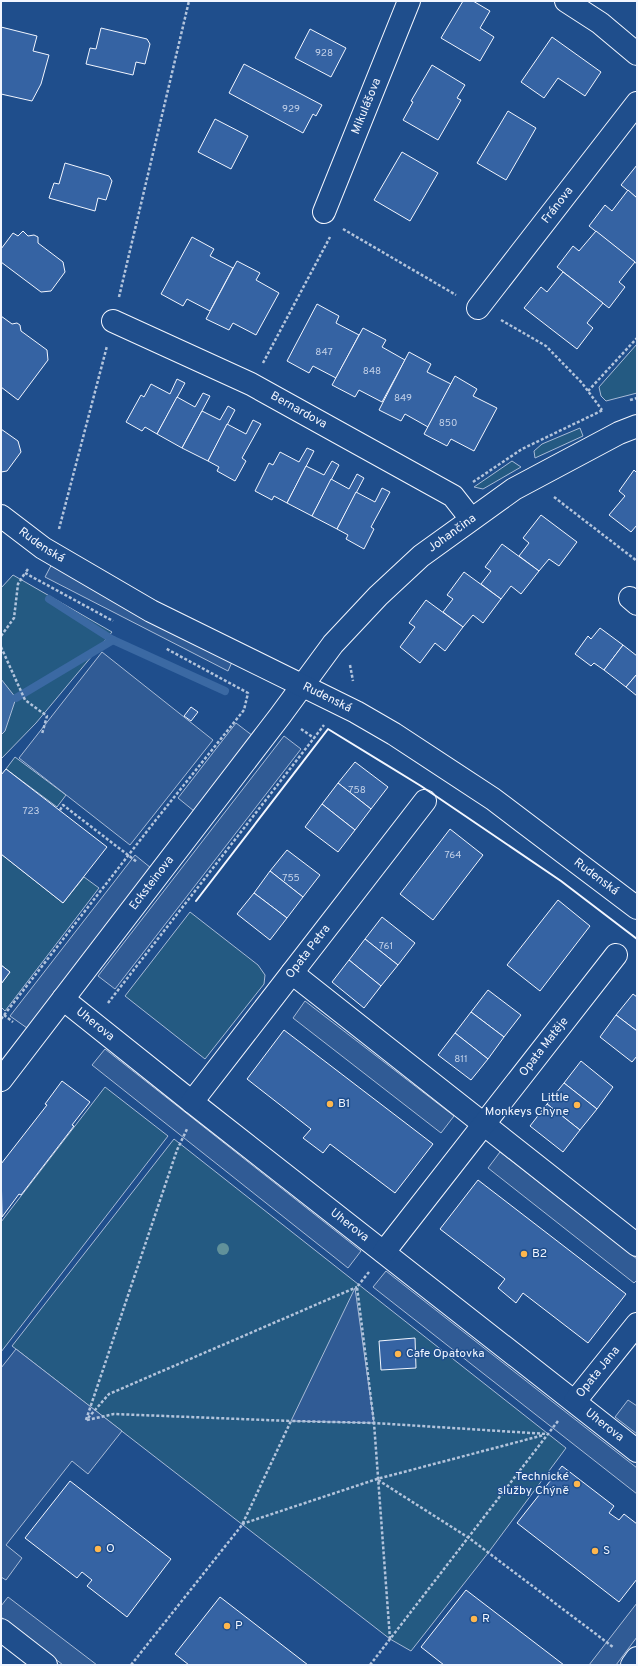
<svg xmlns="http://www.w3.org/2000/svg" width="638" height="1666" font-family="Overpass,sans-serif">
  <style>
    .green { fill: #245a82; stroke: #a8bbd7 }
    .parking { fill: #305b95; stroke: #a8bbd7 }
    .water { fill: #3b69a3; stroke: #a8bbd7 }
    .lines { fill: none; stroke-linecap: round; stroke-linejoin: round }
    .stream { stroke: #3b69a3; stroke-width: 8 }
    .building { fill: #3563a3; stroke: #f2f6ff }
    .minor-casing { stroke: #f2f6ff; stroke-width: 24 }
    .tertiary-casing { stroke: #f2f6ff; stroke-width: 24 }
    .path { stroke: #b3c4dc; stroke-width: 2.5; stroke-dasharray: 3 2; stroke-linecap: butt }
    .minor { stroke: #1f4e8c; stroke-width: 22 }
    .tertiary { stroke: #1f4e8c; stroke-width: 22 }
    .wall { stroke: #f2f6ff; stroke-width: 2 }
    .tree { fill: #61919a }
    .poi-dot { fill: #ffb74d; stroke: #1f4e8c; stroke-width: 1.5 }
    .labels { text-anchor: middle; dominant-baseline: central; stroke-width: 3; stroke-linejoin: round; paint-order: stroke }
    .number-label { font-size: 10px; fill: #c3d1e8 }
    .street-label { font-size: 12px; fill: #f2f6ff; stroke: #1f4e8c }
    .poi-label { font-size: 12px; fill: #f2f6ff; stroke: #1f4e8c; text-anchor: start }
  </style>
  <rect width="100%" height="100%" fill="#1f4e8c"/>
  <!-- green -->
  <g class="green">
    <path d="M637,344V393L606,401L601,396L599,387Z"/>
    <path d="M580,428L583,436L535,458L534,451L542,444Z"/>
    <path d="M512,461L521,467L483,489L474,487Z"/>
    <path d="M13,575L112,632L36,723L1,759V588Z"/>
    <path d="M15,757L66,795L57,807L6,769Z"/>
    <path d="M1,854L63,903L84,877L99,888L5,1011L1,1007V984L10,972L1,965Z"/>
    <path d="M190,912L258,965L265,975L264,984L205,1059L125,996Z"/>
    <path d="M105,1087L168,1136L1,1352V1222Z"/>
    <path d="M174,1139L566,1448L488,1553L411,1651L390,1639L12,1346Z"/>
  </g>
  <!-- parking -->
  <g class="parking">
    <path d="M56,556L236,653L228,671L45,577Z"/>
    <path d="M102,652L213,740L130,845L19,758Z"/>
    <path d="M236,723L253,736L194,811L178,798Z"/>
    <path d="M284,736L301,749L115,989L98,976Z"/>
    <path d="M135,855L151,868L27,1028L10,1016Z"/>
    <path d="M305,1001L454,1116L441,1133L293,1018Z"/>
    <path d="M105,1049L361,1251L348,1268L92,1065Z"/>
    <path d="M500,1152L637,1259V1280L634,1283L488,1168Z"/>
    <path d="M386,1271L637,1468V1494L373,1287Z"/>
    <path d="M355,1288L374,1423L291,1421Z"/>
    <path d="M16,1349L122,1431L88,1474L72,1461L6,1545L22,1558L6,1580L1,1577V1368Z"/>
    <path d="M628,1400L637,1406V1434L615,1417Z"/>
    <path d="M8,1597L97,1665H63L1,1617V1606Z"/>
    <path d="M637,1603V1637L616,1665H589Z"/>
  </g>
  <!-- water -->
  <path class="water" d="M1,679L16,698L5,731L1,735Z"/>
  <g class="lines">
    <!-- stream -->
    <g class="stream">
      <path d="M49,599L113,640L225,691"/>
      <path d="M16,698L113,640"/>
    </g>
  </g>
  <!-- building -->
  <g class="building">
    <path d="M463,1H473L490,11L480,28L494,37L480,61L441,38Z"/>
    <path d="M1,27L37,36L33,51L49,55L41,84L32,101L1,94Z"/>
    <path d="M101,28L147,39L150,44L145,64L136,62L133,75L86,64L90,48L96,49Z"/>
    <path d="M310,29L346,48L331,77L295,58Z"/>
    <path d="M552,37L601,72L585,96L558,78L544,98L521,82Z"/>
    <path d="M244,64L322,105L316,116L313,114L303,133L229,93Z"/>
    <path d="M432,65L465,85L457,98L461,100L438,140L403,120L413,102L411,101Z"/>
    <path d="M508,111L536,128L506,180L477,163Z"/>
    <path d="M215,119L248,136L231,169L198,152Z"/>
    <path d="M402,152L438,173L410,221L374,200Z"/>
    <path d="M65,163L109,176L112,181L106,200L98,198L95,211L49,198L54,183L59,184Z"/>
    <path d="M637,165V198L621,185Z"/>
    <path d="M628,190L637,198V264L589,226L605,205L612,211Z"/>
    <path d="M23,231L28,236L34,235L38,237V243L63,262L65,272L51,291L41,292L1,262V249L13,233L18,236Z"/>
    <path d="M596,231L635,262L619,282L625,287L609,308L557,267L573,246L579,251Z"/>
    <path d="M192,237L214,249L210,256L233,268L210,311L187,299L183,306L161,294Z"/>
    <path d="M237,261L260,273L256,280L279,293L256,335L233,323L229,330L206,319Z"/>
    <path d="M563,272L603,303L587,323L593,328L577,349L524,308L541,287L547,292Z"/>
    <path d="M317,304L339,316L336,323L359,335L336,378L313,366L309,373L287,361Z"/>
    <path d="M1,316L12,324L17,323L20,325L21,331L47,350L48,360L18,400L1,387Z"/>
    <path d="M363,328L386,340L382,347L405,360L382,402L359,390L355,397L332,385Z"/>
    <path d="M409,352L431,364L427,372L451,384L428,427L405,414L401,421L379,410Z"/>
    <path d="M455,376L477,389L473,396L497,408L474,451L451,439L447,446L424,434Z"/>
    <path d="M177,379L185,383L157,434L145,427L142,431L126,422L141,395L144,397L151,384L170,394Z"/>
    <path d="M203,393L210,396L182,448L157,434L177,397L195,407Z"/>
    <path d="M228,406L235,410L208,461L182,448L202,411L220,420Z"/>
    <path d="M253,420L261,424L242,458L246,461L235,481L217,471L219,467L208,461L227,424L246,434Z"/>
    <path d="M1,429L18,441L21,452L7,471L1,472Z"/>
    <path d="M307,448L314,451L287,503L274,496L272,500L255,491L269,463L273,465L280,452L299,462Z"/>
    <path d="M332,461L339,465L312,516L287,503L306,466L324,475Z"/>
    <path d="M634,470L637,473V525L631,532L609,515L625,496L619,491Z"/>
    <path d="M357,474L364,478L337,529L312,516L331,479L349,489Z"/>
    <path d="M382,488L390,492L371,527L374,529L364,549L346,539L348,535L337,529L356,492L375,502Z"/>
    <path d="M541,515L577,542L559,566L549,559L539,571L519,556L529,543L523,538Z"/>
    <path d="M502,544L539,571L521,594L511,586L501,599L481,584L491,571L485,567Z"/>
    <path d="M464,572L501,599L483,623L473,615L463,627L443,612L453,599L447,595Z"/>
    <path d="M426,600L463,627L445,651L435,643L420,663L400,647L415,627L409,623Z"/>
    <path d="M600,628L623,645L604,670L594,663L591,666L575,654L588,636L591,639Z"/>
    <path d="M623,645L637,656V674L626,687L604,670Z"/>
    <path d="M637,674V696L626,687Z"/>
    <path d="M191,707L198,712L191,721L184,716Z"/>
    <path d="M355,762L388,787L371,809L338,783Z"/>
    <path d="M6,769L107,847L63,903L1,854V775Z"/>
    <path d="M338,783L371,809L355,830L322,804Z"/>
    <path d="M322,804L355,830L338,852L305,827Z"/>
    <path d="M450,829L483,855L433,920L400,894Z"/>
    <path d="M287,850L320,875L303,897L270,871Z"/>
    <path d="M270,871L303,897L287,918L254,893Z"/>
    <path d="M254,893L287,918L270,940L237,914Z"/>
    <path d="M558,900L590,926L540,991L507,965Z"/>
    <path d="M382,917L415,943L398,965L365,939Z"/>
    <path d="M365,939L398,965L381,986L349,960Z"/>
    <path d="M349,960L381,986L364,1008L332,982Z"/>
    <path d="M1,965L10,972L1,984Z"/>
    <path d="M488,990L521,1015L504,1037L471,1012Z"/>
    <path d="M633,994L637,997V1031L616,1015Z"/>
    <path d="M471,1012L504,1037L488,1059L455,1033Z"/>
    <path d="M616,1015L637,1031V1056L632,1062L600,1037Z"/>
    <path d="M284,1030L433,1144L395,1193L330,1144L323,1153L303,1138L311,1129L247,1079Z"/>
    <path d="M455,1033L488,1059L471,1080L438,1055Z"/>
    <path d="M581,1061L613,1087L597,1109L564,1083Z"/>
    <path d="M62,1081L90,1102L72,1125L74,1126L21,1195L19,1194L2,1217L1,1164L47,1105L45,1104Z"/>
    <path d="M564,1083L597,1109L580,1130L547,1104Z"/>
    <path d="M547,1104L580,1130L563,1152L530,1126Z"/>
    <path d="M478,1180L626,1294L588,1343L523,1293L516,1303L498,1288L505,1279L440,1229Z"/>
    <path d="M415,1338L416,1368L381,1370L379,1341Z"/>
    <path d="M562,1466L614,1506L609,1513L619,1520L624,1514L637,1524V1579L619,1602L517,1523Z"/>
    <path d="M70,1481L171,1559L127,1617L87,1586L92,1580L82,1572L77,1578L25,1538Z"/>
    <path d="M466,1590L564,1665H444L421,1647Z"/>
    <path d="M220,1597L308,1665H189L175,1654Z"/>
  </g>
  <g class="lines">
    <defs>
      <g id="minor">
        <path d="M566,1L600,23L637,54"/>
        <path id="s1" d="M324,212L409,1"/>
        <path id="s2" d="M478,308L637,103"/>
        <path id="s3" d="M113,321L251,384L453,496L471,519"/>
        <path d="M630,598L637,604"/>
        <path d="M292,973L637,1245"/>
        <path id="s4" d="M63,999L197,1106L637,1451"/>
        <path id="s5" d="M1,1080L280,716L333,644L378,596L421,556L514,489L619,433L637,426"/>
        <path id="s6" d="M192,1102L425,801"/>
        <path id="s7" d="M384,1252L616,955"/>
        <path id="s8" d="M575,1401L637,1324"/>
        <path d="M1,1630L46,1665"/>
        <path d="M632,1665L637,1658"/>
      </g>
      <g id="tertiary">
        <path id="s9" d="M1,516L43,548L151,611L356,712L394,734L493,799L637,908"/>
      </g>
    </defs>
    <!-- minor casing -->
    <use href="#minor" class="minor-casing"/>
    <!-- tertiary casing -->
    <use href="#tertiary" class="tertiary-casing"/>
    <!-- path -->
    <g class="path">
      <path d="M343,229L456,295"/>
      <path d="M119,297L189,1"/>
      <path d="M501,320L546,346L582,383L602,410"/>
      <path d="M263,363L330,237"/>
      <path d="M588,391L637,338"/>
      <path d="M630,400L637,398"/>
      <path d="M473,482L522,449L603,410"/>
      <path d="M554,497L637,561"/>
      <path d="M59,529L107,346"/>
      <path d="M28,569L25,573L113,621"/>
      <path d="M1,636L14,618L18,584L25,573"/>
      <path d="M1,647L25,700L47,716L42,734"/>
      <path d="M350,665L353,681"/>
      <path d="M301,729L314,738L324,725"/>
      <path d="M60,810L63,805L137,862"/>
      <path d="M108,1003L314,738"/>
      <path d="M4,1015L13,1022"/>
      <path d="M1,1019L155,821L244,710L248,693L165,648"/>
      <path d="M369,1272L357,1287L374,1423L390,1639"/>
      <path d="M88,1418L109,1394L357,1287"/>
      <path d="M86,1420L177,1150L187,1129"/>
      <path d="M87,1420L114,1414L291,1421"/>
      <path d="M378,1480L469,1538L613,1647"/>
      <path d="M242,1524L377,1479L544,1435"/>
      <path d="M131,1665L242,1525L291,1421L374,1423L547,1434"/>
      <path d="M370,1665L558,1421"/>
    </g>
    <!-- minor -->
    <use href="#minor" class="minor"/>
    <!-- tertiary -->
    <use href="#tertiary" class="tertiary"/>
    <!-- wall -->
    <path class="wall" d="M196,901L328,729L421,786L561,881L637,939"/>
  </g>
  <!-- trees -->
  <circle class="tree" cx="223" cy="1249" r="6"/>
  <!-- markers -->
  <g class="poi-dot">
    <circle cx="330" cy="1104" r="4"/>
    <circle cx="577" cy="1105" r="4"/>
    <circle cx="524" cy="1254" r="4"/>
    <circle cx="398" cy="1354" r="4"/>
    <circle cx="577" cy="1484" r="4"/>
    <circle cx="98" cy="1549" r="4"/>
    <circle cx="595" cy="1551" r="4"/>
    <circle cx="474" cy="1619" r="4"/>
    <circle cx="227" cy="1626" r="4"/>
  </g>
  <g class="labels">
    <!-- number labels -->
    <g class="number-label">
      <text x="324" y="53">928</text>
      <text x="291" y="109">929</text>
      <text x="324" y="352">847</text>
      <text x="372" y="371">848</text>
      <text x="403" y="398">849</text>
      <text x="448" y="423">850</text>
      <text x="357" y="790">758</text>
      <text x="31" y="811">723</text>
      <text x="453" y="855">764</text>
      <text x="291" y="878">755</text>
      <text x="386" y="946">761</text>
      <text x="461" y="1059">811</text>
    </g>
    <!-- street labels -->
    <g class="street-label">
      <text stroke="none"><textPath href="#s1" startOffset="114">Mikulášova</textPath></text>
      <text stroke="none"><textPath href="#s2" startOffset="130">Fránova</textPath></text>
      <text stroke="none"><textPath href="#s3" startOffset="206">Bernardova</textPath></text>
      <text stroke="none"><textPath href="#s5" startOffset="711">Johančina</textPath></text>
      <text stroke="none"><textPath href="#s9" startOffset="50">Rudenská</textPath></text>
      <text stroke="none"><textPath href="#s9" startOffset="374">Rudenská</textPath></text>
      <text stroke="none"><textPath href="#s9" startOffset="698">Rudenská</textPath></text>
      <text stroke="none"><textPath href="#s5" startOffset="248">Ecksteinova</textPath></text>
      <text stroke="none"><textPath href="#s6" startOffset="190">Opata Petra</textPath></text>
      <text stroke="none"><textPath href="#s4" startOffset="41">Uherova</textPath></text>
      <text stroke="none"><textPath href="#s7" startOffset="260">Opata Matěje</textPath></text>
      <text stroke="none"><textPath href="#s4" startOffset="365">Uherova</textPath></text>
      <text stroke="none"><textPath href="#s8" startOffset="37">Opata Jana</textPath></text>
      <text stroke="none"><textPath href="#s4" startOffset="689">Uherova</textPath></text>
    </g>
    <!-- poi labels -->
    <g class="poi-label">
      <text x="569" y="1098" text-anchor="end">Little<tspan x="569" dy="14">Monkeys Chyne</tspan></text>
      <text x="338" y="1104">B1</text>
      <text x="532" y="1254">B2</text>
      <text x="406" y="1354">Cafe Opatovka</text>
      <text x="569" y="1477" text-anchor="end">Technické<tspan x="569" dy="14">služby Chýně</tspan></text>
      <text x="106" y="1549">O</text>
      <text x="603" y="1551">S</text>
      <text x="482" y="1619">R</text>
      <text x="235" y="1626">P</text>
    </g>
  </g>
  <!-- border -->
  <rect width="638" height="1666" fill="none" stroke="#f2f6ff" stroke-width="4"/>
</svg>
